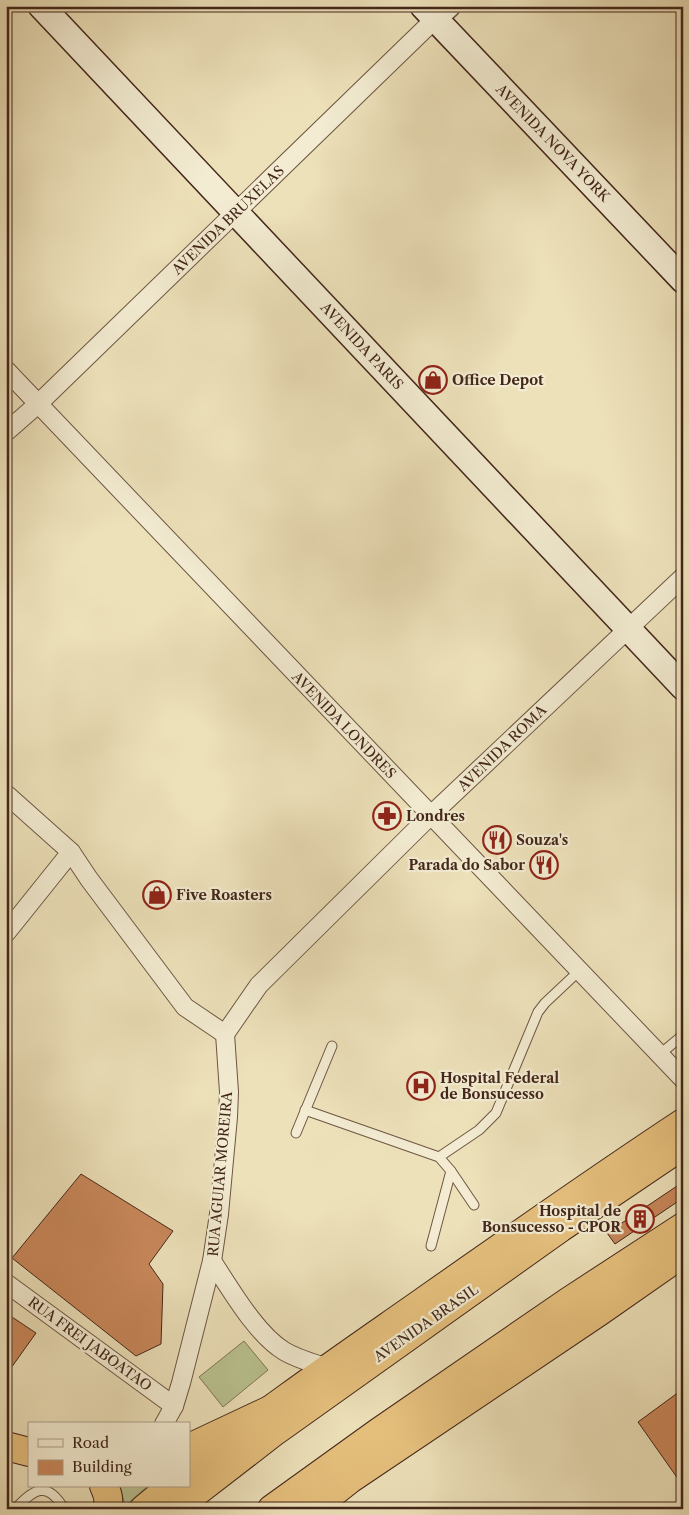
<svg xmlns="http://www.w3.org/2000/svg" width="689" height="1515" font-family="'Libre Caslon Text',serif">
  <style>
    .green { fill: #b9c28f; stroke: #7e7455 }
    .building { fill: #c9885b; stroke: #43271b }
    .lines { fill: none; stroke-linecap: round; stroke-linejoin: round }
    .service-casing { stroke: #6e5643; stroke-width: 11 }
    .minor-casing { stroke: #6e5643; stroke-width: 20 }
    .tertiary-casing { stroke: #6e5643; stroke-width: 25 }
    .secondary-casing { stroke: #43271b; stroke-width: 28 }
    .trunk-casing { stroke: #43271b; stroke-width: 30 }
    .motorway-casing { stroke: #43271b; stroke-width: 30 }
    .service { stroke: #f3ecd2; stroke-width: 9 }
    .minor { stroke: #f3ecd2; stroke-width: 18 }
    .tertiary { stroke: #f3ecd2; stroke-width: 22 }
    .secondary { stroke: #f3ecd2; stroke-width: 25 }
    .trunk { stroke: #e6c07d; stroke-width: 28 }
    .motorway { stroke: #e6c07d; stroke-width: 28 }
    .labels { text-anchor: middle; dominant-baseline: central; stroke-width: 4.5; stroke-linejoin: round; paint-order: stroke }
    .street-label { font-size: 14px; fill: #43271b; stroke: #f3ecd2 }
    .poi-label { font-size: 14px; font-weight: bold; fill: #43271b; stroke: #f3ecd2; text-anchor: start }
  </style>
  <rect width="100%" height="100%" fill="#ede1ba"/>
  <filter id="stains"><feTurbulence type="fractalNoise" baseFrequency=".004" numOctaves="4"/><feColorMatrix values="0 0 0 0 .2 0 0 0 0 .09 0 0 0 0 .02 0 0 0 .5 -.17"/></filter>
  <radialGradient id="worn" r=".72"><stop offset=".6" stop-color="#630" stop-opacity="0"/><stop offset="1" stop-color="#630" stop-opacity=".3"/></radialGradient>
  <!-- green -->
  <g class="green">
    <path d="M244,1341L268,1370L223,1407L199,1377Z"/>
    <path d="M120,1486H148L125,1506Z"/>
  </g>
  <!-- building -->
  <g class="building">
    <path d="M81,1174L173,1231L149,1264L163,1284L161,1344L136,1356L12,1258Z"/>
    <path d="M683,1182V1198L615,1244L607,1233Z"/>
    <path d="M6,1313L36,1333L6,1375Z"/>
    <path d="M683,1389V1486L638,1422Z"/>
  </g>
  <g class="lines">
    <defs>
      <g id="service">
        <path d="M659,1055L683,1035"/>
        <path d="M305,1110L439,1157L451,1171L474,1205"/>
        <path d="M296,1133L332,1046"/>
        <path d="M439,1157L479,1130L496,1113L538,1012L545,1003L579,971"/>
        <path d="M431,1246L451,1171"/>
        <path d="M15,1509C33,1490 47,1479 64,1509"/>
      </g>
      <g id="minor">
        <path d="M6,370L683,1079"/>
        <path d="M6,432L38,404L435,19"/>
        <path d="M6,794L71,852L89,879L185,1007L225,1034"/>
        <path d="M6,933L71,852"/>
        <path d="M225,1034L259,985L430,816L683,577"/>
        <path d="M212,1261C230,1288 256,1334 284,1351C297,1359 313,1363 328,1368"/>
        <path d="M6,1283L174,1406"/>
        <path d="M164,1424L174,1406L181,1383L212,1261L219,1214L228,1117L229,1092L225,1034"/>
      </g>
      <path id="tertiary" d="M435,19L449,6"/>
      <g id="secondary">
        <path d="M41,6L683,687"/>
        <path d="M423,6L683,280"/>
      </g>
      <g id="trunk">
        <path d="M189,1473C266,1410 349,1354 430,1297C514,1238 598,1179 683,1123"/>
        <path d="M144,1509L172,1486"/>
        <path d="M312,1509L350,1479L600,1311L683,1253"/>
      </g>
      <g id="motorway">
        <path d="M6,1446L29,1452"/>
        <path d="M189,1448L270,1410"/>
        <path d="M104,1486C108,1494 110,1501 107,1509"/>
        <path d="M174,1509L275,1431L560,1228L683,1145"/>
        <path d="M272,1509L379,1432L568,1302L683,1227"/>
      </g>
    </defs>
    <!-- service casing -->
    <use href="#service" class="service-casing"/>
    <!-- minor casing -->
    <use href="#minor" class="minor-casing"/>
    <!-- tertiary casing -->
    <use href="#tertiary" class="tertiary-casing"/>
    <!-- secondary casing -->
    <use href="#secondary" class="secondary-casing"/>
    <!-- trunk casing -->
    <use href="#trunk" class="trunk-casing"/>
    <!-- motorway casing -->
    <use href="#motorway" class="motorway-casing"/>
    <!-- service -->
    <use href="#service" class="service"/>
    <!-- minor -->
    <use href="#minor" class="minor"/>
    <!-- tertiary -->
    <use href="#tertiary" class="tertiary"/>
    <!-- secondary -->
    <use href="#secondary" class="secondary"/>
    <!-- trunk -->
    <use href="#trunk" class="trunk"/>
    <!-- motorway -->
    <use href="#motorway" class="motorway"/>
  </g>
  <!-- icons -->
  <defs>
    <symbol id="shop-ring" viewBox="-11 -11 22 22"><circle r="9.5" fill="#f3ecd2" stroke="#8f2418" stroke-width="1.5"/><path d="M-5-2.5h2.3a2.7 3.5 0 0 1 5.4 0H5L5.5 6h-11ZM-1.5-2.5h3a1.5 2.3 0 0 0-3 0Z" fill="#8f2418"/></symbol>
    <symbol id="pharmacy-ring" viewBox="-11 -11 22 22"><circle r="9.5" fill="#f3ecd2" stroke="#8f2418" stroke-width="1.5"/><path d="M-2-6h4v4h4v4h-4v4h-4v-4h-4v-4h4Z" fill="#8f2418"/></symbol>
    <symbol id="restaurant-ring" viewBox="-11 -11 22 22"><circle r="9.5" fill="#f3ecd2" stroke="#8f2418" stroke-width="1.5"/><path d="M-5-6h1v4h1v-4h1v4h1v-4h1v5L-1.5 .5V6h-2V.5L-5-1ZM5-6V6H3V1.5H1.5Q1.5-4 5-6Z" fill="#8f2418"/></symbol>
    <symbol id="hospital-ring" viewBox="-11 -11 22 22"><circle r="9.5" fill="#f3ecd2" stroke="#8f2418" stroke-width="1.5"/><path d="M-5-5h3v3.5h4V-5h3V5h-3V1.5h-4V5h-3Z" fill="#8f2418"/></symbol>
    <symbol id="building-ring" viewBox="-11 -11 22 22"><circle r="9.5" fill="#f3ecd2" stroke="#8f2418" stroke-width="1.5"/><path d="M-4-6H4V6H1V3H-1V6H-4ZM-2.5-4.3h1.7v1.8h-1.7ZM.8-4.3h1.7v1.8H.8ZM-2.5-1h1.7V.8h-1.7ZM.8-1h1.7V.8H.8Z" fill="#8f2418"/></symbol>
  </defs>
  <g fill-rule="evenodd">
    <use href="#shop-ring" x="417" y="364" width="32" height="32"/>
    <use href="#pharmacy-ring" x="371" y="800" width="32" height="32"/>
    <use href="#restaurant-ring" x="481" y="824" width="32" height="32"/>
    <use href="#restaurant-ring" x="528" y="849" width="32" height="32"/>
    <use href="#shop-ring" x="141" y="879" width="32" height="32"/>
    <use href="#hospital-ring" x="405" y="1070" width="32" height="32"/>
    <use href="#building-ring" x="624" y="1203" width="32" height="32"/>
  </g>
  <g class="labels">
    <!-- street labels -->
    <g class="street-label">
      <text transform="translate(553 143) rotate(46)">AVENIDA NOVA YORK</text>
      <text transform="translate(228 220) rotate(-44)">AVENIDA BRUXELAS</text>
      <text transform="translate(362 346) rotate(47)">AVENIDA PARIS</text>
      <text transform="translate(344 725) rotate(46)">AVENIDA LONDRES</text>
      <text transform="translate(502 748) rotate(-44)">AVENIDA ROMA</text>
      <text transform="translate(220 1174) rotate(-85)">RUA AGUIAR MOREIRA</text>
      <text transform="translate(426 1323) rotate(-35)">AVENIDA BRASIL</text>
      <text transform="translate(90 1344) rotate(36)">RUA FREI JABOATAO</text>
    </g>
    <!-- poi labels -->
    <g class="poi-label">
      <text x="452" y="380">Office Depot</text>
      <text x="406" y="816">Londres</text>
      <text x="516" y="840">Souza's</text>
      <text x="525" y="865" text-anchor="end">Parada do Sabor</text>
      <text x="176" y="895">Five Roasters</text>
      <text x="440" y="1078">Hospital Federal<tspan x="440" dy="16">de Bonsucesso</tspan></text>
      <text x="621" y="1211" text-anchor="end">Hospital de<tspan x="621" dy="16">Bonsucesso - CPOR</tspan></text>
    </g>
  </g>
  <!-- margin -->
  <rect width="689" height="1515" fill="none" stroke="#ede1ba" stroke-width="25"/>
  <rect x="8" y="8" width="674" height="1500" fill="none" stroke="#43271b" stroke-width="2.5"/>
  <rect x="12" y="12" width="664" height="1490" fill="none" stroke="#43271b"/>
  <!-- legend -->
  <rect x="28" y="1422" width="162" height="65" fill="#f3ecd2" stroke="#ad9d89"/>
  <rect x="38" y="1439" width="25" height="8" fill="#f3ecd2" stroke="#ad9d89"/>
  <text x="72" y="1448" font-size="15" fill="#43271b">Road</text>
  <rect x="38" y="1460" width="25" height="15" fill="#c9885b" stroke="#ad9d89"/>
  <text x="72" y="1472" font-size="15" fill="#43271b">Building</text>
  <rect width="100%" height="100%" filter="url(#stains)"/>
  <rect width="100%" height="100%" fill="url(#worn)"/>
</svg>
